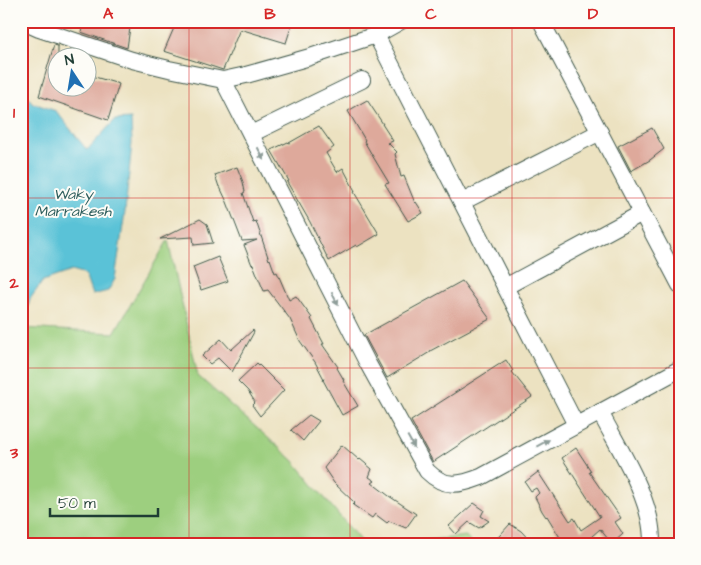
<svg xmlns="http://www.w3.org/2000/svg" width="701" height="565" font-family="'Architects Daughter',sans-serif">
  <style>
    .green { fill: #9dcf7f; stroke: #5e865a }
    .water { fill: #5ac2d7; stroke: #3c8086 }
    .building { fill: #dea99b }
    .lines { fill: none; stroke-linecap: round; stroke-linejoin: round }
    .minor-casing { stroke: #3e5649; stroke-width: 18 }
    .minor { stroke: #fff; stroke-width: 16 }
    .oneway { fill: #8f9e9a }
    .grid { fill: none; stroke: #d62828; stroke-width: 1; stroke-opacity: 0.55 }
    .labels { text-anchor: middle; dominant-baseline: central; stroke-width: 4; stroke-linejoin: round; paint-order: stroke }
    .water-label { font-size: 15px; font-style: italic; fill: #2e5e5d; stroke: #fdfcf7 }
    .neatline { fill: none; stroke: #d62828; stroke-width: 2 }
    .grid-label { font-size: 16px; text-anchor: middle; font-weight: bold; fill: #d62828 }
  </style>
  <rect width="100%" height="100%" fill="#fdfcf7"/>
  <filter id="ink" filterUnits="userSpaceOnUse"><feTurbulence type="fractalNoise" baseFrequency=".02" numOctaves="2"/><feDisplacementMap in="SourceGraphic" scale="10" xChannelSelector="R" yChannelSelector="G"/><feConvolveMatrix kernelMatrix="1 2 1 2 8 2 1 2 1" color-interpolation-filters="sRGB"/></filter>
  <filter id="wash" filterUnits="userSpaceOnUse"><feTurbulence type="fractalNoise" baseFrequency=".0096" numOctaves="4" result="noise"/><feDisplacementMap in="SourceGraphic" scale="20" xChannelSelector="R" yChannelSelector="G"/><feGaussianBlur stdDeviation="1.12" result="paint"/><feColorMatrix in="noise" values="0 0 0 0 0 0 0 0 0 0 0 0 0 0 0 0 0 1.4 0 .05"/><feComposite in="paint" operator="in"/></filter>
  <g filter="url(#wash)">
    <rect width="100%" height="100%" fill="#ece2c1"/>
    <!-- green -->
    <g class="green">
      <path d="M168,240L198,376L293,460L363,544H21V328L114,333Z"/>
      <path d="M466,536L473,544H393Z"/>
    </g>
    <!-- water -->
    <path class="water" d="M21,90L33,103L56,111L87,150L115,120L131,119L132,143L125,212L115,279L108,291L92,295L85,275L71,271L43,281L30,299L28,307L21,308Z"/>
    <g id="blocks">
      <!-- building -->
      <g class="building">
        <path d="M84,21H131L127,48L81,32Z"/>
        <path d="M177,21H293L286,43L240,29L223,70L164,51Z"/>
        <path d="M54,45L58,46V88H88V75L119,84L108,120L39,96Z"/>
        <path d="M367,100L383,124H382L393,141L388,143L397,152L395,154L401,177L404,176L415,203L416,202L423,213L408,221L385,184L389,183L372,155L364,141L365,140L348,111Z"/>
        <path d="M319,126L334,147L326,153L337,172L343,168L355,191L354,192L379,234L357,247L356,245L329,261L310,222L287,182L289,181L271,150L288,142L289,143Z"/>
        <path d="M652,128L664,149L650,160L631,171L618,146Z"/>
        <path d="M237,167L243,182L245,192L243,193L253,222L256,221L269,260L270,259L275,273L277,272L289,300L296,296L312,318L311,319L324,344H322L338,367L337,368L344,380L343,381L358,406L342,415L323,380L324,379L315,362L300,341L290,319L268,290L264,291L258,277L253,264L252,265L244,245L257,240L242,241L227,202L220,187H219L215,175Z"/>
        <path d="M200,219L207,224L213,243L194,245L193,237L160,239Z"/>
        <path d="M218,257L228,281L201,290L193,267Z"/>
        <path d="M462,281L490,319L430,351V352L387,378L364,335Z"/>
        <path d="M253,330L254,332L232,372L218,358L210,364L202,356L221,339L231,350Z"/>
        <path d="M506,360L513,371L512,372L532,397L433,462L411,421Z"/>
        <path d="M257,363L284,390L260,416L252,405L255,402L248,391L238,381Z"/>
        <path d="M309,415L319,421L303,441L291,430Z"/>
        <path d="M342,445L359,460L360,459L372,469L369,477L375,481L372,483L389,496L416,514L406,528L389,521L387,523L375,514L372,518L353,505L355,503L334,483L324,468Z"/>
        <path d="M576,448L591,471L589,472L621,518L615,522L623,534L612,544L600,529L583,544H564L547,516L546,517L542,511L535,497L539,493L536,488L531,491L525,482L538,472L570,521L574,518L581,530L600,517L562,458Z"/>
        <path d="M474,503L484,510L481,516L489,521L479,528L469,522L456,534L449,526Z"/>
        <path d="M510,524L521,531L533,544H492Z"/>
      </g>
    </g>
  </g>
  <g filter="url(#ink)">
    <use href="#blocks" fill-opacity="0" stroke="#3e5649" stroke-width="1"/>
    <g class="lines">
      <defs>
        <g id="minor">
          <path d="M21,21L39,29L132,60L169,69L223,80L246,75L310,57L376,35L401,21"/>
          <path d="M541,21L680,285"/>
          <path d="M376,35L576,425"/>
          <path d="M223,80L367,362L427,471C445,489 460,485 481,477L680,369"/>
          <path d="M251,134L362,80"/>
          <path d="M462,202L600,132"/>
          <path d="M505,287L642,213"/>
          <path d="M600,412C617,445 640,480 649,517C651,525 652,535 652,544"/>
        </g>
      </defs>
      <!-- minor casing -->
      <use href="#minor" class="minor-casing"/>
      <!-- minor -->
      <use href="#minor" class="minor"/>
    </g>
    <!-- one-way arrows -->
    <defs><path id="oneway-solid" d="M-6-.8H1V-3.2L6.5 0L1 3.2V.8H-6Z" transform="scale(1.25)"/></defs>
    <g class="oneway">
      <use href="#oneway-solid" transform="translate(261 154) rotate(63)"/>
      <use href="#oneway-solid" transform="translate(335 299) rotate(63)"/>
      <use href="#oneway-solid" transform="translate(411 442) rotate(61)"/>
      <use href="#oneway-solid" transform="translate(543 443) rotate(-28)"/>
    </g>
  </g>
  <!-- grid -->
  <path class="grid" d="M189,21V544M350,21V544M512,21V544M21,198H680M21,368H680"/>
  <g class="labels">
    <!-- water labels -->
    <g class="water-label">
      <text x="73" y="194">Waky<tspan x="73" dy="17">Marrakesh</tspan></text>
    </g>
  </g>
  <!-- margin -->
  <rect width="701" height="565" fill="none" stroke="#fdfcf7" stroke-width="55"/>
  <!-- north arrow -->
  <g transform="translate(72 72) rotate(348)"><circle r="24" fill="#fdfcf7" stroke="#a4b0a9"/>
  <path d="M0-4L9 19L0 12L-9 19Z" fill="#1f6fb2"/>
  <text y="-8" font-size="14" font-weight="bold" text-anchor="middle" fill="#1f3d34">N</text>
  </g>
  <!-- scale -->
  <path d="M50 508v8h108v-8" fill="none" stroke="#1f3d34" stroke-width="2.5"/>
  <text x="58" y="508" font-size="15" fill="#1f3d34" stroke="#fdfcf7" stroke-width="4" paint-order="stroke">50 m</text>
  <rect x="28" y="28" width="646" height="510" class="neatline"/>
  <g class="grid-label">
    <text x="108" y="19">A</text>
    <text x="270" y="19">B</text>
    <text x="431" y="19">C</text>
    <text x="593" y="19">D</text>
    <text x="14" y="118">1</text>
    <text x="14" y="288">2</text>
    <text x="14" y="458">3</text>
  </g>
</svg>
